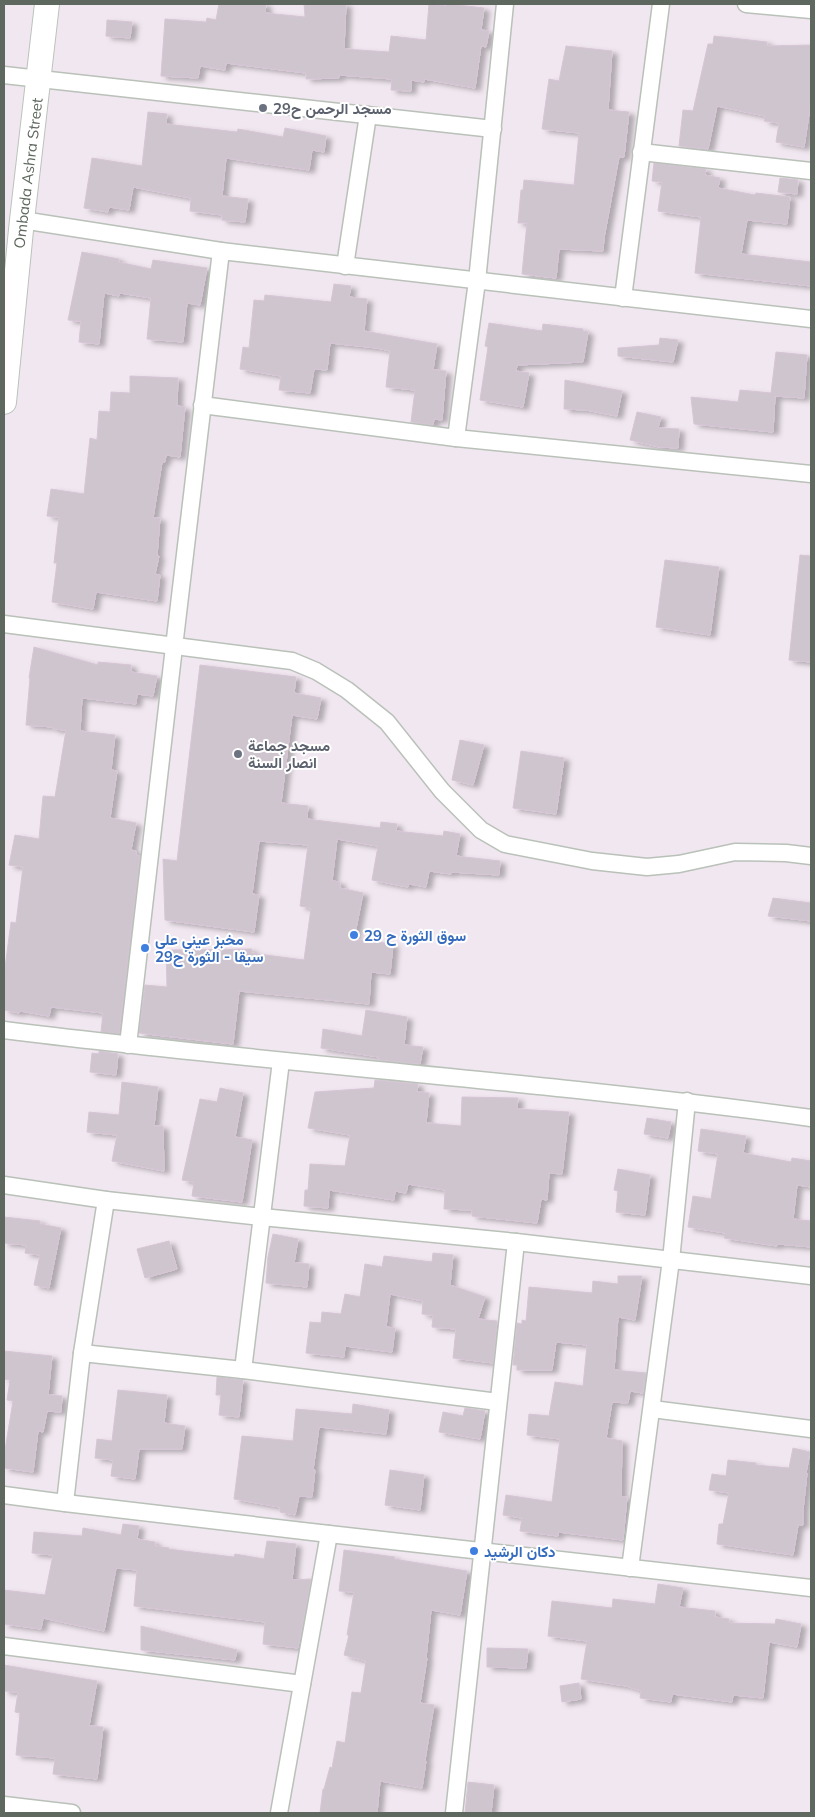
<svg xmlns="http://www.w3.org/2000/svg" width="815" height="1817" font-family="Mulish,Vazirmatn,sans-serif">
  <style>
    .building { fill: #cfc5cf; stroke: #d7c5d6; filter: url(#shadow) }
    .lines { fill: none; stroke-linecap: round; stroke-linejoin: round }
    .minor-casing { stroke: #b9c1b9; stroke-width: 19 }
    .secondary-casing { stroke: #bac3ba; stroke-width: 26 }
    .minor { stroke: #fff; stroke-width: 16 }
    .secondary { stroke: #fff; stroke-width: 24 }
    .worship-dot { fill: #6b7280; stroke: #fff; stroke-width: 2 }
    .shop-dot { fill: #3f7fe0; stroke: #fff; stroke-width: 2 }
    .labels { text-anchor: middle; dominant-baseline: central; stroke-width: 4; stroke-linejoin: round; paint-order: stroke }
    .worship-label { font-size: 15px; font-weight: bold; fill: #5b616d; stroke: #fff; text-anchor: start }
    .street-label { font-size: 15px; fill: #5f685e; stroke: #fff }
    .shop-label { font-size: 15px; font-weight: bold; fill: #366cbe; stroke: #fff; text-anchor: start }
  </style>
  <defs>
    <filter id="shadow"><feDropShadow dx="5.5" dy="3" stdDeviation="2.5" flood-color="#0004"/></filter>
  </defs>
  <rect width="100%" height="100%" fill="#f1e7f0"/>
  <!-- building -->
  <g class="building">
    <path d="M219,4H266L265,13L305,17L304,4H346L344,49L389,52L391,36L426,40L429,4L446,6V4H449L484,8L481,30L489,31L486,47L481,46L475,88L424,79V82L411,80V91L391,90L392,79L339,75V78L306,79V73L226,63L225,70L200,66L198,78L161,76L165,19L206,22L207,18L216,20Z"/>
    <path d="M107,20L132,22L130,38L106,36Z"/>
    <path d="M714,36L767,42V46L811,45V101L804,147L776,142L779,123L764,121L765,116L717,106L708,149L679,146L683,110L693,111L708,44H713Z"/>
    <path d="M566,46L612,51L608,110L629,112L624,157H619L604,238L603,251L559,249L556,278L522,274L527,223H518L521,190H523L524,180L574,185L579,133L542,129L549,79L559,81Z"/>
    <path d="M148,112L167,114L166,124L237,132L238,129L283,137L285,128L326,136L324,152L312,150L309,170L226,158L222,196L248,199L245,222L222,220V215L190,211L191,198L133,187L129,210L109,207L108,212L84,208L92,158L142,166Z"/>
    <path d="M654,163L706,169L705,175L720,178L718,188L755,195L756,193L790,197L787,224L747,220L741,254L811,262V286L695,273L701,217L658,211L662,182L652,181Z"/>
    <path d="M780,178L798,180L797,194L778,192Z"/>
    <path d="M82,252L119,259L118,262L151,269L153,260L207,268L200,305L187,303L183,342L147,339L151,298L120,293L119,296L104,293L99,344L79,342L81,321L68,320Z"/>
    <path d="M334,284L351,286L349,297L367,299L364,331L437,344L433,370L446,371L442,420L434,419L433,425L411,422L415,390L386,387L390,351L377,348L330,343L327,370L314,369L310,393L279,390L281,376L240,369L243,347L249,348L254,300L264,301L265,295L331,302Z"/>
    <path d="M489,323L542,331L543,324L583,329V331L588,332L583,362L517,365L516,371L529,373L523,407L480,400L488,347L485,346Z"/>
    <path d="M660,338L678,340L673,362L618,356V348L659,345Z"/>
    <path d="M776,352L807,355L804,398L775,396L773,432L694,424L691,397L738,402L740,390L771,393Z"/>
    <path d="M130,376L178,378L177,406L185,407L180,457L166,455L165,462H162L153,518H160L157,556H159L155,574L160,575L157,601L96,592L93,609L52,602L57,563H54L59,517L47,516L51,489L84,494L90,438L97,440L99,411L110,412L111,392L130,393Z"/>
    <path d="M565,380L622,391L617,416L586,410L564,409Z"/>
    <path d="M637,412L661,417L658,428L679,429L678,448L659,447L630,440Z"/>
    <path d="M800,555L811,556V662L789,660Z"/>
    <path d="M665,560L719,567L710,635L656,627Z"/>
    <path d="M34,647L98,665V662L131,665V672L157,676L153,696L137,694L136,704L82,698L80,731L115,735L111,770L117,771L110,818L136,823L131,850L136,851V855L140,856L119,1034L101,1032L103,1013L51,1007L49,1016L20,1011L19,1013L4,1010V975L11,922L16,923L23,867L9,865L15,835L39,839L43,796L55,797L66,730L53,729V727L26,725L30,678H29Z"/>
    <path d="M200,665L296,677L294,693L321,698L317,719L292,715L281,803L308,806L307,819L380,828L381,822L397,824L396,831L443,836L444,831L460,834L456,856L500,861L499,875L451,872V874L429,871L426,887L409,884L408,887L372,880L378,846L337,839L332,881L340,882V888L363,893L354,939L393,944L390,974L371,972L369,1004L239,991L233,1044L139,1033L145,985L167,987L166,950L252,949L251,953L304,960L311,908L300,906L308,845L259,841L252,894L259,895L254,932L165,920L163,859L177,861Z"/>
    <path d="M460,740L484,745L473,785L452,780Z"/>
    <path d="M521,751L564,758L556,814L513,808Z"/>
    <path d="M773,898L811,903V921L768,916Z"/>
    <path d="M366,1010L407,1017L404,1045L423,1047L420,1064L379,1060V1057L321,1048L323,1029L362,1036Z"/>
    <path d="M99,1051L118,1054L116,1075L90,1072L92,1053L99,1054Z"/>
    <path d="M375,1080L418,1084L417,1092L429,1093L426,1123L461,1126L462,1097L518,1098L517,1109L569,1112L562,1174L549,1173L547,1200L541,1199L537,1223L472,1216V1210L444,1209L445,1190L408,1184L406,1193L395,1191L394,1200L329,1190L328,1208L304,1206L305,1190H308L310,1164L345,1166L350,1135L308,1128L315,1092L374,1088Z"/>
    <path d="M122,1082L158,1087L154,1126H163L164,1171L112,1161L117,1135L87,1132L89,1112L119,1115Z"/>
    <path d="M220,1088L243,1093L235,1137L252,1140L242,1202L192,1196L194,1182L182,1180L200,1099L217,1102Z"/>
    <path d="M647,1118L671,1122L668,1138L644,1134Z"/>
    <path d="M701,1129L746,1136L743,1153L791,1162L792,1158L811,1161V1187L797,1185L793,1219L811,1221V1247L778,1244L777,1246L724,1238L725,1233L688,1227L693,1196L711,1199L718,1154L698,1151Z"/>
    <path d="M618,1169L650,1175L645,1215L616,1212L618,1191L614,1190Z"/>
    <path d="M4,1217L40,1221V1224L61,1228L49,1288L34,1285L40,1255L25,1253L26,1245L4,1243Z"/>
    <path d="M273,1234L298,1239L294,1263L309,1264L307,1287L266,1283L268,1257Z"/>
    <path d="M169,1241L177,1269L145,1278L137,1249Z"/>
    <path d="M433,1253L453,1255L450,1285L485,1297L478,1319L497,1321L493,1363L453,1358L456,1329L432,1327L433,1315L422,1314L423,1301L390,1294L386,1327L395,1328L392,1352L345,1346L344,1357L306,1353L310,1322L321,1323L322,1312L341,1314L345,1294L360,1297L365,1264L382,1267L384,1256L432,1262Z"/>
    <path d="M618,1276H642L635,1320L618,1317L614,1370L646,1373L643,1393L630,1391L628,1403L612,1402L606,1438L622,1441L621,1497H627L623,1540L558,1532V1536L520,1531L522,1518L503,1515L506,1495L552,1502L560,1439L527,1435L529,1414L549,1416L555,1382L583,1386L587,1345L556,1342L552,1370H517V1365H513L517,1323L522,1324V1320L526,1321L529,1287L592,1293L593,1281L618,1284Z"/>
    <path d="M4,1351L52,1356L48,1395L62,1396L61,1412L47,1411L43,1432L38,1431L33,1472L4,1468V1456L13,1401L7,1400L10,1380L4,1379Z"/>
    <path d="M217,1377L243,1380L239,1417L219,1415L221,1395H216Z"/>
    <path d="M118,1390L167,1395L164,1423L185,1426L182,1449H139L135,1479L111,1476L113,1460L95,1458L97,1439L112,1441Z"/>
    <path d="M353,1404L389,1410L386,1434L319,1427L313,1470H315L312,1497L299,1496L295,1515L280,1512V1507L234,1499L242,1436L293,1441L296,1409L352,1414Z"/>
    <path d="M465,1408L485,1411L480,1439L439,1432L443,1412L463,1416Z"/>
    <path d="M793,1448L810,1452L806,1473H807L803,1510V1525H798L793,1555L717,1544L719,1524H723L729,1493L709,1490L712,1474L726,1476L728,1460L756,1463V1465L789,1468Z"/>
    <path d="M390,1470L424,1475L420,1510L385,1505Z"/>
    <path d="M123,1524L139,1526L137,1539L155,1542V1546L169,1548L168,1549L234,1557L235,1554L264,1559L267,1541L296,1544L292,1580L311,1579L298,1648L263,1644L265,1622L134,1606L137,1570L116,1568L104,1631L43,1618L41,1629L4,1624V1590L45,1595L53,1555L32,1553L34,1532L82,1536L83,1528L121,1535Z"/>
    <path d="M344,1550L395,1557L394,1559L467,1571L460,1615L431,1610L426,1658H427L420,1703L434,1705L425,1760L426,1761L422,1788L380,1781L377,1813H320L323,1789H324L330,1767L332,1768L337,1741L345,1743L352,1692L361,1693L366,1661L344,1655L349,1635H347L354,1592L339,1591Z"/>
    <path d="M658,1584L683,1588L679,1607L715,1611V1617L729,1619V1623L775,1624L776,1619L801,1624L797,1647L769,1642L763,1698L733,1695L732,1702L672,1694L671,1702L640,1698L641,1691L626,1686L581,1679L587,1641L548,1636L552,1601L612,1608L613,1599L655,1604Z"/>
    <path d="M141,1626L237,1650L235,1660L141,1650Z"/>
    <path d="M487,1648L528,1649L526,1668L487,1667Z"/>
    <path d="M4,1665L97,1681L89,1726L103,1727L97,1779L53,1774L55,1758L16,1755L20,1713L15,1712L18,1692L4,1691Z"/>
    <path d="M579,1683L581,1699L562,1702L560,1686Z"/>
    <path d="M468,1782L494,1785L491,1813H465Z"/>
  </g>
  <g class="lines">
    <defs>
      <g id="minor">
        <path d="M746,4L811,10"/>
        <path d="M4,75L493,129"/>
        <path d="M641,152L811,171"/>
        <path d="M22,220L221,251L811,319"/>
        <path d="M345,266L368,115"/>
        <path d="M623,298L661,4"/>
        <path d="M202,405L456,438L811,474"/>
        <path d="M456,438L477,281L505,4"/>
        <path d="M4,624L292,661L316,671L347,690L387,722L442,791L481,830L505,844L592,861L647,867L679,864L735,852L786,853L811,856"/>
        <path d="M4,1030C272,1064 543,1081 811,1118"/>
        <path d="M128,1045L174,647L221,251"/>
        <path d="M4,1185L106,1200L262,1217L516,1242L811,1276"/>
        <path d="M82,1353L243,1370L498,1402"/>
        <path d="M243,1370L281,1061"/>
        <path d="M652,1409L811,1429"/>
        <path d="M4,1495L65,1503L329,1534L811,1588"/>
        <path d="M65,1503L82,1353L106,1200"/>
        <path d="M630,1568L671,1260L687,1101"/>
        <path d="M4,1646L302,1684"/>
        <path d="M4,1805L72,1813"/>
        <path d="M279,1813L329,1534"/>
        <path d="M454,1813L516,1242"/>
      </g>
      <path id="secondary" d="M4,402L22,220L47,4"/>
    </defs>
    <!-- minor casing -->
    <use href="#minor" class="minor-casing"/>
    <!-- secondary casing -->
    <use href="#secondary" class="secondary-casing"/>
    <!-- minor -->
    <use href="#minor" class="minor"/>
    <!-- secondary -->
    <use href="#secondary" class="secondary"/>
  </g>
  <!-- markers -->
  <g class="worship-dot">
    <circle cx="263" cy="108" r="5"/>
    <circle cx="238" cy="754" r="5"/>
  </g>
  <g class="shop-dot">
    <circle cx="354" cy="935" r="5"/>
    <circle cx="145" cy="948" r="5"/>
    <circle cx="474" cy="1551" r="5"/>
  </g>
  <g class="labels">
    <!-- worship labels -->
    <g class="worship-label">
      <text x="273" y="108">مسجد الرحمن ح29</text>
      <text x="248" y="745">مسجد جماعة<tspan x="248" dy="17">انصار السنة</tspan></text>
    </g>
    <!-- street labels -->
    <g class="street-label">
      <text transform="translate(28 173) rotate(-83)">Ombada Ashra Street</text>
    </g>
    <!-- shop labels -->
    <g class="shop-label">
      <text x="364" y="935">سوق الثورة ح 29</text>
      <text x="155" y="939">مخبز عيني على<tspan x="155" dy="17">سيقا - الثورة ح29</tspan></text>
      <text x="484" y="1551">دكان الرشيد</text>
    </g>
  </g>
  <!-- border -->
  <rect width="815" height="1817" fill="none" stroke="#5f685e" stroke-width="10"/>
</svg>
